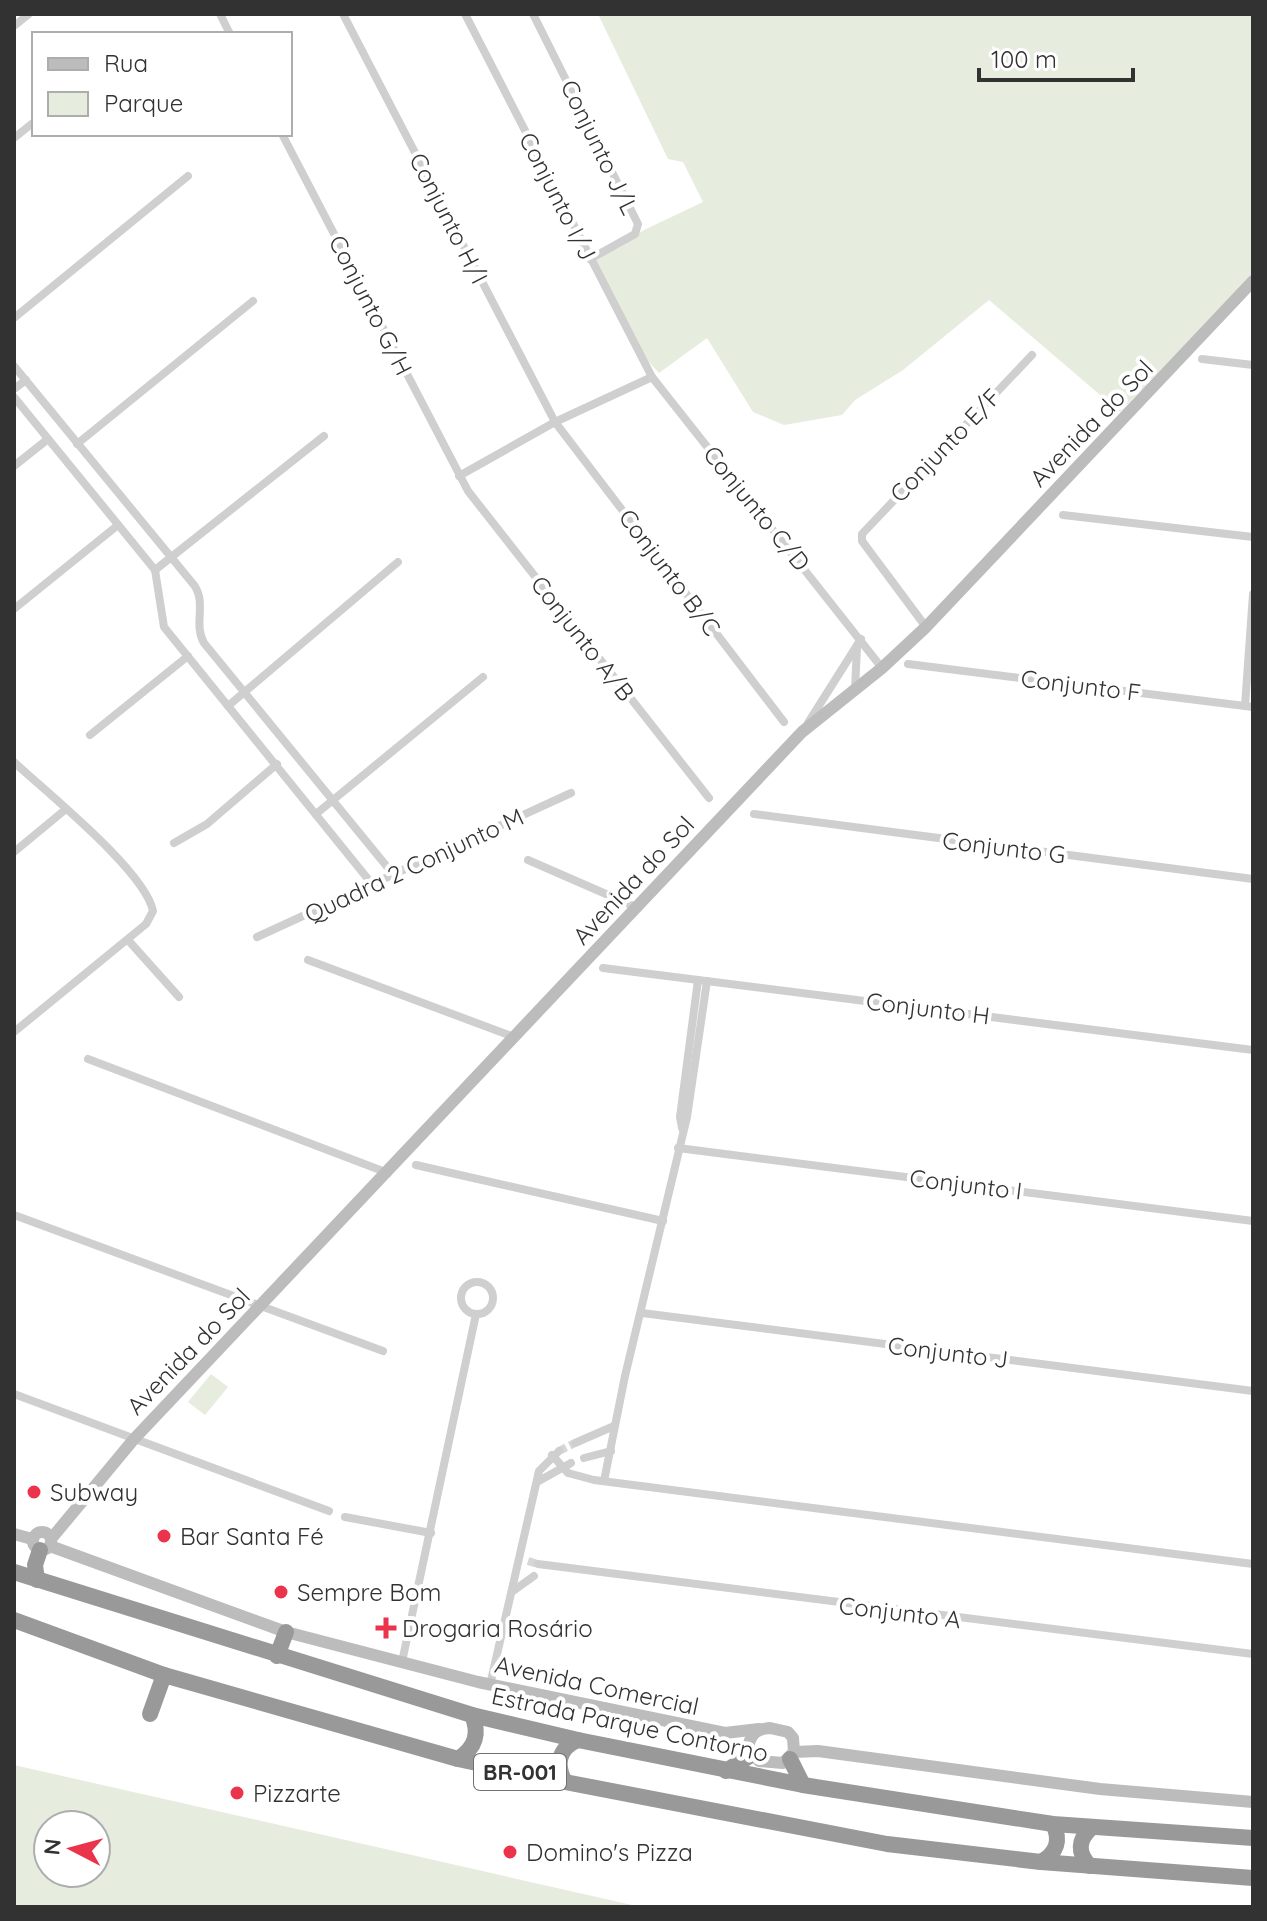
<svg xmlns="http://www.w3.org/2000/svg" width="1267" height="1921" font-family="Quicksand,sans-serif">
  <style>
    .green { fill: #e6ecde; fill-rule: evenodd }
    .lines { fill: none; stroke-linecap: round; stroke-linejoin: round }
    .street-tunnel { stroke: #d6d6d6; stroke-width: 8; stroke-dasharray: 8 4; stroke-linecap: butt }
    .street { stroke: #cfcfcf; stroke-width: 8 }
    .secondary { stroke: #bcbcbc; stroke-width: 12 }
    .highway { stroke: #999; stroke-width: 16 }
    .poi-dot { fill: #eb334c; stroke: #fff; stroke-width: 3 }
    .labels { text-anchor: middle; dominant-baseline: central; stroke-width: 8; stroke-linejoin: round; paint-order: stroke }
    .shield { fill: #fff; stroke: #707070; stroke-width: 2 }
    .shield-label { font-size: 22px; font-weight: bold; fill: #323232 }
    .street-label { font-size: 24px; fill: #323232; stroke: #fff }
    .poi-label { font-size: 24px; fill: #323232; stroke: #fff; text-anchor: start }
  </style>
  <rect width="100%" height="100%" fill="#fff"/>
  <!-- green -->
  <g class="green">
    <path d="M598,14H1253V275L1120,412L989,300L903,370L855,400L842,415L784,425L753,412L707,338L659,373L647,360L595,260L644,230L703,202L683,162L668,159Z"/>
    <path d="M211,1374L228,1387L205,1415L188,1402Z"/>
    <path d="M14,1765L641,1907H14ZM96,1825V1873H48V1825Z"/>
  </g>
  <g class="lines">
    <!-- street-tunnel -->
    <g class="street-tunnel">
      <path d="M559,1451L575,1443"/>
      <path d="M528,1561L538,1564"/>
    </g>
    <!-- street -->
    <g class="street">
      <path d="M220,14L230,34"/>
      <path d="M343,14L555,422L784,722"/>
      <path d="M465,14L652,377L882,668"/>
      <path d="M533,14L638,224L635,234L590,259"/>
      <path d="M14,26L29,14"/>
      <path d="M282,134L468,491L709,798"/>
      <path d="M14,138L34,122"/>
      <path d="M14,318L188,176"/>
      <path d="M1202,359L1253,365"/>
      <path d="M14,366L194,585C207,603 193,624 204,643L393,874"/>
      <path d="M14,389L26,380"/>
      <path d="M14,397L155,570L164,627L372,884"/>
      <path d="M77,444L253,301"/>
      <path d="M14,466L48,439"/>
      <path d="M459,476L555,422L652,377"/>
      <path d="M1063,515L1253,537"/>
      <path d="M155,570L324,436"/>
      <path d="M14,609L118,525"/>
      <path d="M926,627L862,541V534L1032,355"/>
      <path d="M908,664L1253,707"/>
      <path d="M855,689L857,647"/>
      <path d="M228,706L398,562"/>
      <path d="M1245,706L1253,594"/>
      <path d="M808,723L861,639"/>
      <path d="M90,735L188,656"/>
      <path d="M14,762C46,792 145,871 153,911L146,924L14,1032"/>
      <path d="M316,814L483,677"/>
      <path d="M754,814L1253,879"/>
      <path d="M174,843L207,824L277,764"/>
      <path d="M14,852L66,809"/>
      <path d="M528,860L638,908"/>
      <path d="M257,937L571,793"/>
      <path d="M128,940L179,997"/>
      <path d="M308,960L514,1037"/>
      <path d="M603,968L1253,1050"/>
      <path d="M88,1059L388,1173"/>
      <path d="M682,1128L680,1117L698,980"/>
      <path d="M678,1148L1253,1221"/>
      <path d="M416,1165L663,1221"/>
      <path d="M14,1215L383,1351"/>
      <circle cx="477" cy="1298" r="16"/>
      <path d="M642,1313L1253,1391"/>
      <path d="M14,1394L329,1511"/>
      <path d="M575,1443L614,1426"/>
      <path d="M552,1455L568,1473L594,1480L1253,1564"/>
      <path d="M584,1458L611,1451"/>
      <path d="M604,1481L625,1376L687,1117L707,981"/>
      <path d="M537,1482L571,1463"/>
      <path d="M345,1517L431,1533"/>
      <path d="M538,1564L1253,1654"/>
      <path d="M513,1591L534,1576"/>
      <path d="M402,1662L476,1314"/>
      <path d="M490,1685L539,1471L559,1451"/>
    </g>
    <!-- secondary -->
    <g class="secondary">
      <circle cx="42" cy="1541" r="9"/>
      <path d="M14,1534L32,1539"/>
      <path d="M51,1539L134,1439L802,732L882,668L926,627L1253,281"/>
      <path d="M50,1546L286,1632L478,1682L725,1733L759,1729"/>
      <path d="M770,1728L788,1732L793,1738L794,1752L783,1763L759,1761L748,1747C751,1733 757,1729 770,1728Z"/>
      <path d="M794,1752L818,1751L1100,1789L1253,1802"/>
    </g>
    <!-- highway -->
    <g class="highway">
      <path d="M14,1572L472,1715L578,1740L803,1785L1053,1824L1253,1838"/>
      <path d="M37,1580L35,1565L40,1550"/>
      <path d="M14,1620L164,1675L458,1759L565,1782L887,1844L1041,1862L1253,1878"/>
      <path d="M277,1656L286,1632"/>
      <path d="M150,1714L164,1675"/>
      <path d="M458,1759C475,1748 480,1734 472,1715"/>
      <path d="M790,1759L803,1785"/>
      <path d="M726,1771L751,1755"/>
      <path d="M565,1782C555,1764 559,1748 578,1740"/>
      <path d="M1041,1862C1057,1853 1061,1840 1053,1824"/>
      <path d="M1090,1866C1077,1853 1078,1840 1091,1828"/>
    </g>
  </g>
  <!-- markers -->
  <g class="poi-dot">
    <circle cx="34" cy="1492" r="8"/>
    <circle cx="164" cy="1536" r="8"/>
    <circle cx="281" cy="1592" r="8"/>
    <path d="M382 1616h8v8h8v8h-8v8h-8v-8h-8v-8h8z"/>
    <circle cx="237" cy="1793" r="8"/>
    <circle cx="510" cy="1852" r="8"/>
  </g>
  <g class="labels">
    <!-- shield labels -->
    <rect class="shield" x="474" y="1754" width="92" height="36" rx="6"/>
    <g class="shield-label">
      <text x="520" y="1772">BR-001</text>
    </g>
    <!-- street labels -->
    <g class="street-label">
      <text transform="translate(600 147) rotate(64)">Conjunto J/L</text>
      <text transform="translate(558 196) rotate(63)">Conjunto I/J</text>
      <text transform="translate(449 218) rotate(63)">Conjunto H/I</text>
      <text transform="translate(371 305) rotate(63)">Conjunto G/H</text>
      <text transform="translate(1091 423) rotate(-46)">Avenida do Sol</text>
      <text transform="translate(945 445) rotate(-46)">Conjunto E/F</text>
      <text transform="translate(757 508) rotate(51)">Conjunto C/D</text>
      <text transform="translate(670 572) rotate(53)">Conjunto B/C</text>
      <text transform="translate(583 638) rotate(52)">Conjunto A/B</text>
      <text transform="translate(1081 685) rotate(7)">Conjunto F</text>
      <text transform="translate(1004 847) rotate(7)">Conjunto G</text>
      <text transform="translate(414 865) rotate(-25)">Quadra 2 Conjunto M</text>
      <text transform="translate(633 880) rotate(-47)">Avenida do Sol</text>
      <text transform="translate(928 1008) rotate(7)">Conjunto H</text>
      <text transform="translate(966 1184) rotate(7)">Conjunto I</text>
      <text transform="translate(188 1351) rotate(-46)">Avenida do Sol</text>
      <text transform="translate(948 1352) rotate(7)">Conjunto J</text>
      <text transform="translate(900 1612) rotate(7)">Conjunto A</text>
      <text transform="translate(597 1685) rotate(12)">Avenida Comercial</text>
      <text transform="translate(630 1724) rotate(12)">Estrada Parque Contorno</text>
    </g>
    <!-- poi labels -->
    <g class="poi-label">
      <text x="50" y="1492">Subway</text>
      <text x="180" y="1536">Bar Santa Fé</text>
      <text x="297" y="1592">Sempre Bom</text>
      <text x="402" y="1628">Drogaria Rosário</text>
      <text x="253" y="1793">Pizzarte</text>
      <text x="526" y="1852">Domino's Pizza</text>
    </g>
  </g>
  <!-- border -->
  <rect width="1267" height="1921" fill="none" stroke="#323232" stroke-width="32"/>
  <!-- legend -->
  <rect x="32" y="32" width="260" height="104" fill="#ffffff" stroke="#adadad" stroke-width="2"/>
  <rect x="48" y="58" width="40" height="12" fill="#bcbcbc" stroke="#adadad" stroke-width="2"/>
  <text x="104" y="72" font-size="24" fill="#323232">Rua</text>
  <rect x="48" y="92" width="40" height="24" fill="#e6ecde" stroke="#adadad" stroke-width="2"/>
  <text x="104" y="112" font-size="24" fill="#323232">Parque</text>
  <!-- north arrow -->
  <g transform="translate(72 1849) rotate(276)"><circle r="38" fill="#ffffff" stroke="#adadad" stroke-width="2"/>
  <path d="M0-6L14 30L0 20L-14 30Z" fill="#eb334c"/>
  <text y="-12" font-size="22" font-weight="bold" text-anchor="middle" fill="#323232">N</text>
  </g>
  <!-- scale -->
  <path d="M979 68v12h154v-12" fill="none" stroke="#323232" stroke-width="4"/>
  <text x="991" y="68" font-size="24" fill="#323232" stroke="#ffffff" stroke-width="6" paint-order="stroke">100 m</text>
</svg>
